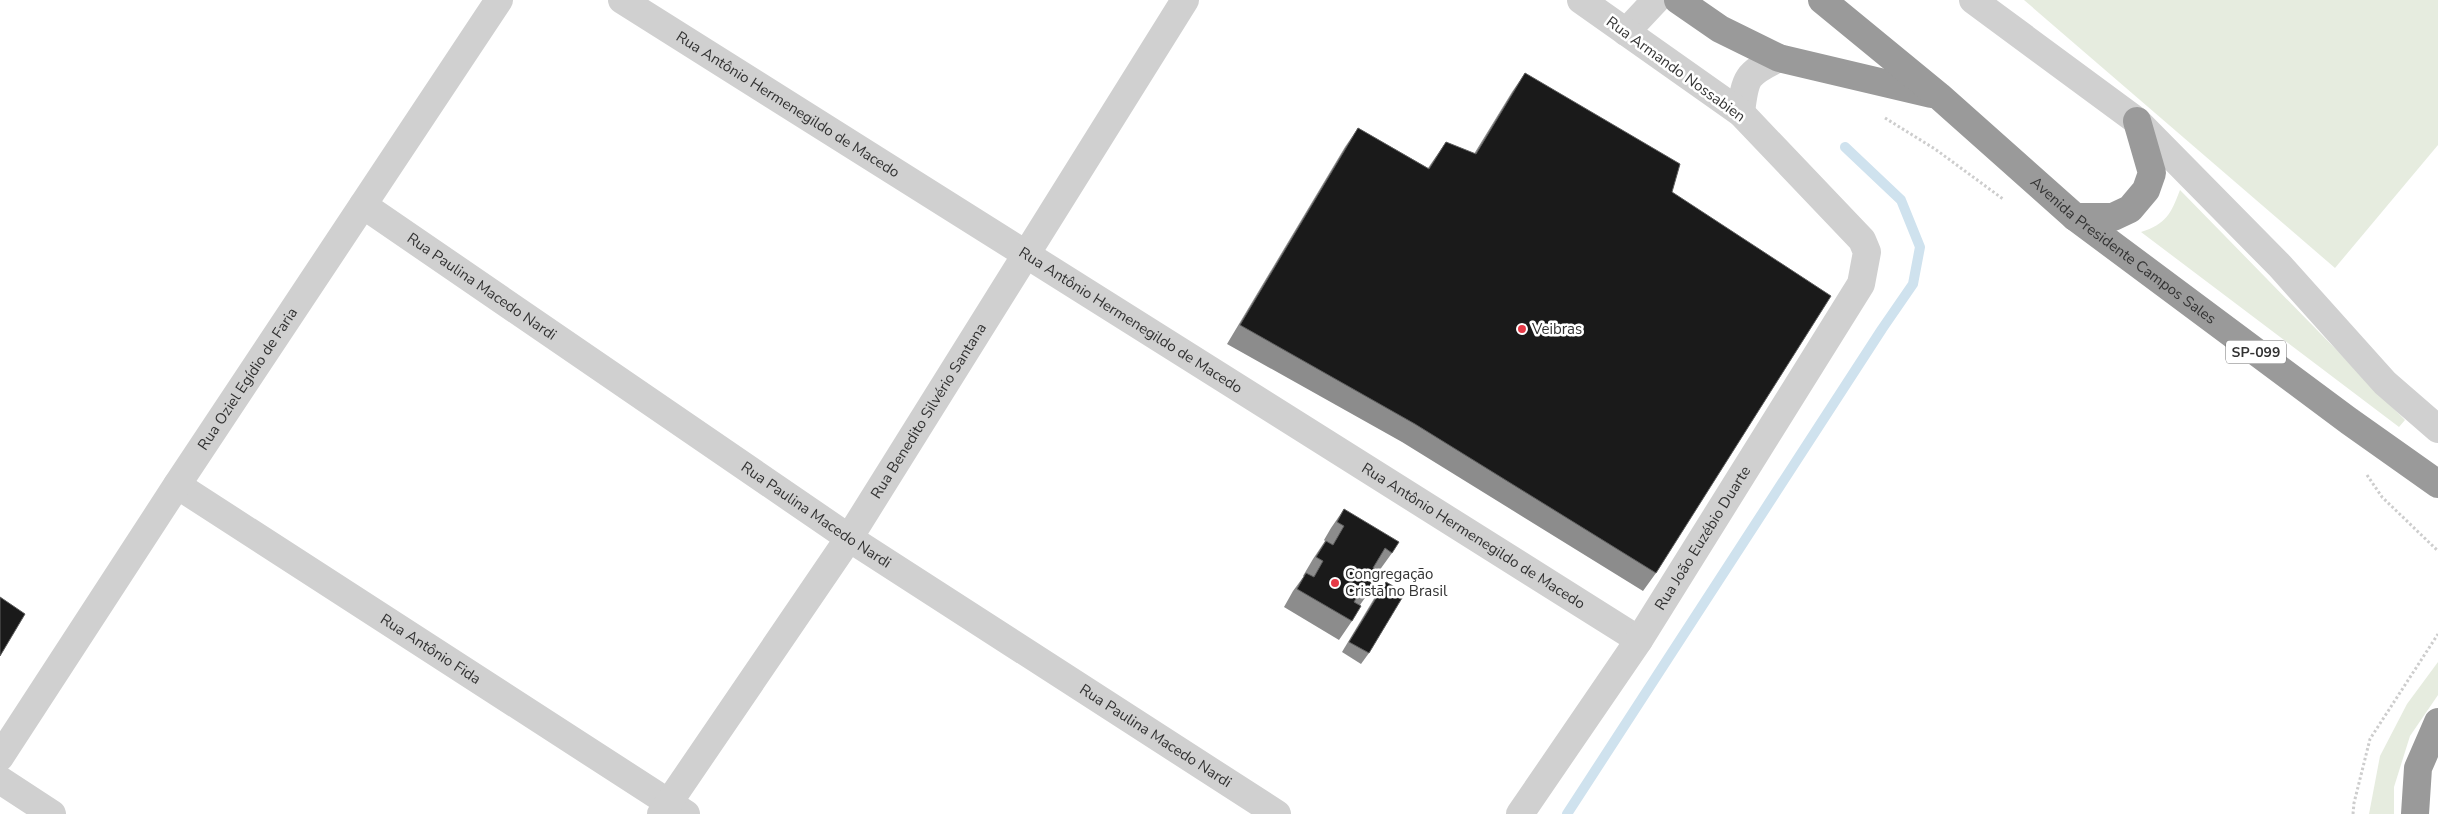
<svg xmlns="http://www.w3.org/2000/svg" width="2438" height="814" font-family="'Nunito Sans',sans-serif">
  <style>
    .green { fill: #e6ecdf }
    .lines { fill: none; stroke-linecap: round; stroke-linejoin: round }
    .stream { stroke: #cfe2ee; stroke-width: 10 }
    .path { stroke: #cdcdcd; stroke-width: 3; stroke-dasharray: 2.5 2.5; stroke-linecap: butt }
    .minor { stroke: #d0d0d0; stroke-width: 28 }
    .highway { stroke: #9a9a9a; stroke-width: 28 }
    .wall { fill: #8c8c8c }
    .building { fill: #1a1a1a; stroke: #5f5f5f }
    .poi-dot { fill: #e63946; stroke: #fff; stroke-width: 2 }
    .labels { text-anchor: middle; dominant-baseline: central; stroke-width: 5; stroke-linejoin: round; paint-order: stroke }
    .shield { fill: #fff; stroke: #707070; stroke-width: 1 }
    .shield-label { font-size: 14px; font-weight: bold; fill: #333 }
    .street-label { font-size: 15px; fill: #333; stroke: #fff }
    .poi-label { font-size: 15px; fill: #333; stroke: #fff; text-anchor: start }
  </style>
  <rect width="100%" height="100%" fill="#fff"/>
  <!-- green -->
  <g class="green">
    <path d="M2024,0H2438V145L2335,268Z"/>
    <path d="M2180,190L2405,420L2399,427L2141,232C2166,224 2171,214 2180,190Z"/>
    <path d="M2438,662V695L2410,736L2394,787V814H2369L2380,756L2407,704Z"/>
  </g>
  <g class="lines">
    <!-- stream -->
    <path class="stream" d="M1567,814L1882,329L1913,284L1920,247L1901,200L1845,147"/>
    <!-- path -->
    <g class="path">
      <path d="M1885,118L1935,149L2003,199"/>
      <path d="M2367,475L2382,497L2438,551"/>
      <path d="M2353,814L2354,803L2370,739L2438,634"/>
    </g>
    <!-- minor -->
    <g class="minor">
      <path id="s1" d="M622,0L1639,640"/>
      <path d="M1973,0L2137,121L2280,266L2385,383L2438,429"/>
      <path d="M1626,32L1656,0"/>
      <path d="M1741,113C1745,77 1746,74 1779,58"/>
      <path id="s2" d="M363,205L849,538L1277,814"/>
      <path id="s3" d="M177,485L686,814"/>
      <path id="s4" d="M0,757L177,485L499,0"/>
      <path d="M0,780L52,814"/>
      <path id="s5" d="M661,814L849,538L1185,0"/>
      <path id="s6" d="M1520,814L1639,640L1861,284L1867,252L1862,240L1741,113L1581,0"/>
    </g>
    <!-- highway -->
    <g class="highway">
      <path d="M1678,0L1720,29L1779,58L1931,94"/>
      <path id="s7" d="M1822,0L1939,96L2075,217L2349,421L2438,484"/>
      <path d="M2075,217H2113L2130,209L2146,190L2152,173L2137,121"/>
      <path d="M2415,814L2418,768L2438,722"/>
    </g>
  </g>
  <!-- wall -->
  <g class="wall">
    <path d="M1525,73L1672,192L1656,573L1643,591L1402,442L1227,344L1345,147L1358,128L1428,168L1446,142L1474,154L1512,92Z"/>
    <path d="M1344,509L1392,553L1379,571L1371,589L1360,605L1352,621L1339,640L1284,607L1293,591L1304,576H1303L1313,559L1325,541L1324,540L1331,528Z"/>
    <path d="M1386,582L1369,653L1361,664L1342,652L1378,592Z"/>
  </g>
  <!-- building -->
  <g class="building">
    <path d="M1525,73L1680,164L1672,192L1831,296L1656,573L1415,424L1240,325L1358,128L1429,169L1446,142L1476,154Z"/>
    <path d="M1344,509L1399,542L1392,553L1385,548L1373,568L1380,572L1371,589L1364,585L1354,602L1361,606L1352,621L1297,589L1306,573L1314,577L1323,561L1316,557L1326,541L1333,545L1344,526L1337,522Z"/>
    <path d="M1386,582L1405,593L1369,653L1349,642Z"/>
    <path d="M0,597L25,614L0,656Z"/>
  </g>
  <!-- markers -->
  <g class="poi-dot">
    <circle cx="1522" cy="329" r="5"/>
    <circle cx="1335" cy="583" r="5"/>
  </g>
  <g class="labels">
    <!-- shield labels -->
    <rect class="shield" x="2226" y="340.5" width="60" height="23" rx="4"/>
    <g class="shield-label">
      <text x="2256" y="352">SP-099</text>
    </g>
    <!-- street labels -->
    <g class="street-label">
      <text transform="translate(1676 69) rotate(36)">Rua Armando Nossabien</text>
      <text stroke="none"><textPath href="#s1" startOffset="196">Rua Antônio Hermenegildo de Macedo</textPath></text>
      <text stroke="none"><textPath href="#s7" startOffset="392">Avenida Presidente Campos Sales</textPath></text>
      <text stroke="none"><textPath href="#s2" startOffset="144">Rua Paulina Macedo Nardi</textPath></text>
      <text stroke="none"><textPath href="#s1" startOffset="601">Rua Antônio Hermenegildo de Macedo</textPath></text>
      <text stroke="none"><textPath href="#s4" startOffset="452">Rua Oziel Egídio de Faria</textPath></text>
      <text stroke="none"><textPath href="#s5" startOffset="484">Rua Benedito Silvério Santana</textPath></text>
      <text stroke="none"><textPath href="#s2" startOffset="549">Rua Paulina Macedo Nardi</textPath></text>
      <text stroke="none"><textPath href="#s1" startOffset="1006">Rua Antônio Hermenegildo de Macedo</textPath></text>
      <text stroke="none"><textPath href="#s6" startOffset="331">Rua João Euzébio Duarte</textPath></text>
      <text stroke="none"><textPath href="#s3" startOffset="302">Rua Antônio Fida</textPath></text>
      <text stroke="none"><textPath href="#s2" startOffset="954">Rua Paulina Macedo Nardi</textPath></text>
    </g>
    <!-- poi labels -->
    <g class="poi-label">
      <text x="1532" y="329">Veibras</text>
      <text x="1345" y="574">Congregação<tspan x="1345" dy="17">Cristã no Brasil</tspan></text>
    </g>
  </g>
</svg>
